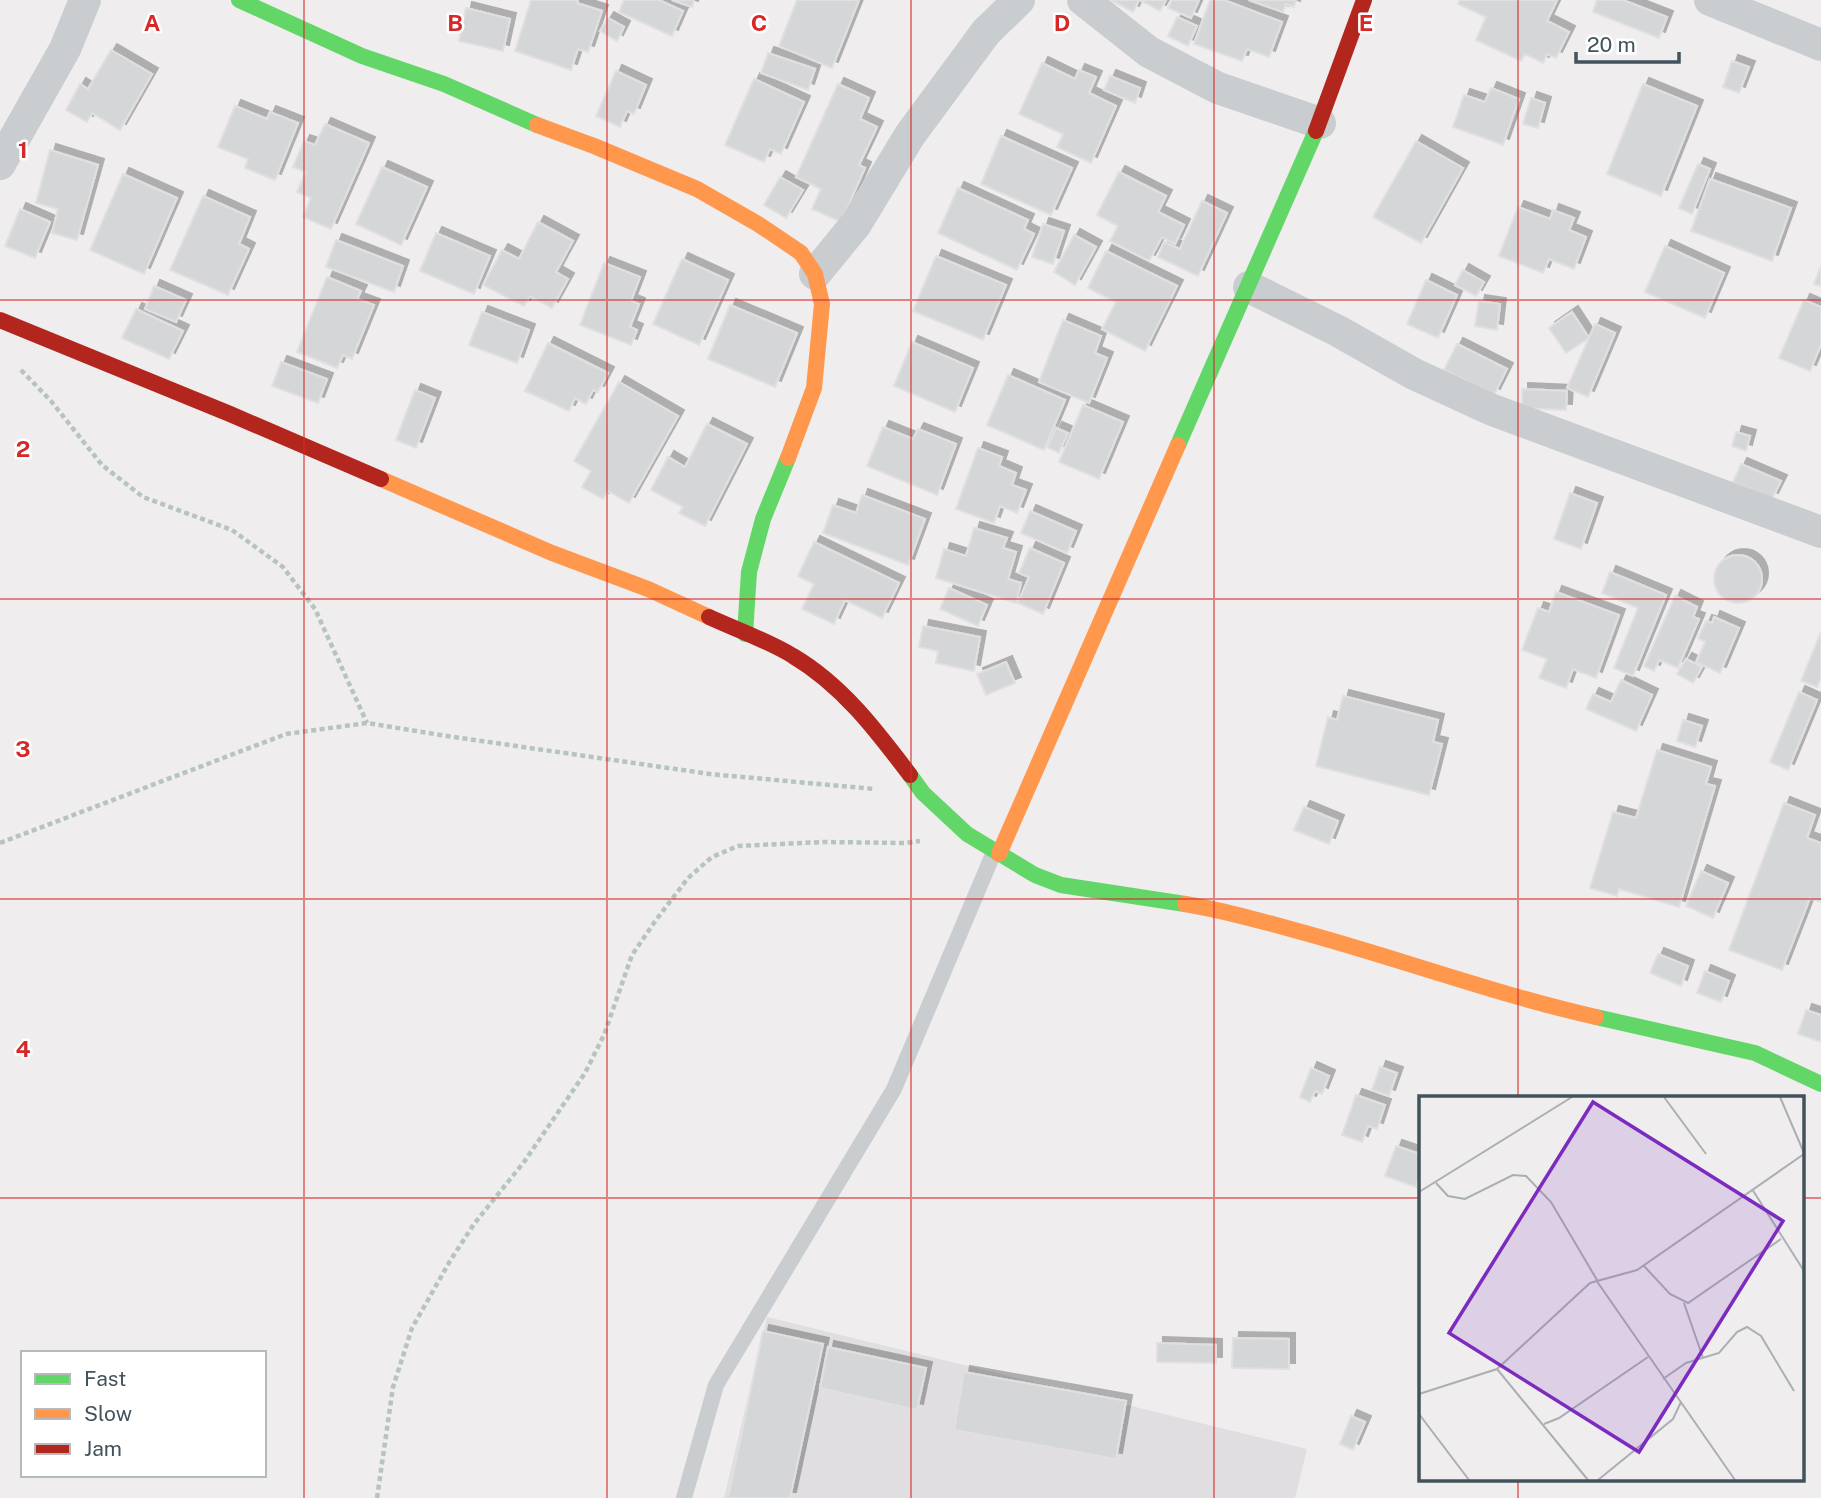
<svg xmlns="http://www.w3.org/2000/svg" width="1821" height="1498" font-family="'Public Sans',sans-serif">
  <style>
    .education { fill: #e0dee0 }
    .building { fill: #d5d6d8; stroke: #e0dfe1; stroke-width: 2; filter: url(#shadow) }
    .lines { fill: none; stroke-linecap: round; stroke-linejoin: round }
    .path { stroke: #b6c4be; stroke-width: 4.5; stroke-dasharray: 5 3.5; stroke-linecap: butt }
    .lane { stroke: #c9cdcf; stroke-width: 16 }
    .street { stroke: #c9cdcf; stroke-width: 32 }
    .fast { stroke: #63d668; stroke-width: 16 }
    .slow { stroke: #ff974d; stroke-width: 16 }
    .jam { stroke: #b3261e; stroke-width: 16 }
    .grid { fill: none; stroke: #d62828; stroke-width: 2; stroke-opacity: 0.55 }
    .inset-road { fill: none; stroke: #aaafb4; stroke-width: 2 }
    .view { fill: #7b2cbf; fill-opacity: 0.15; stroke: #7b2cbf; stroke-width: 3.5 }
    .inset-edge { fill: none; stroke: #43535c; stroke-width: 3.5 }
    .grid-label { font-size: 23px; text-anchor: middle; font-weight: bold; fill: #d62828; stroke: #fff; stroke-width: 5; stroke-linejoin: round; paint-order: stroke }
  </style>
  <defs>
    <filter id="shadow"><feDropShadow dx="6" dy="-6" stdDeviation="0" flood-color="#0004"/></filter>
  </defs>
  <rect width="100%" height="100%" fill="#efedee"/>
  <!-- education -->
  <path class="education" d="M767,1317L1307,1449L1295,1498H724Z"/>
  <!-- building -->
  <g class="building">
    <path d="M531,0H578L577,3L602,11L588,52L578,49L571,70L515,51Z"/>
    <path d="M624,0H659L683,11L672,36L619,12Z"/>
    <path d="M672,0H694L692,7Z"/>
    <path d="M797,0H859L832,68L779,46Z"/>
    <path d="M1111,0H1139L1133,12Z"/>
    <path d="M1140,0H1166L1160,11Z"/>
    <path d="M1172,0H1199L1191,18L1168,8Z"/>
    <path d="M1210,0H1224L1282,22L1269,57L1247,49L1242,61L1194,44Z"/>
    <path d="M1249,0H1296L1294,7L1286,4L1283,12Z"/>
    <path d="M1460,0H1557L1547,21L1569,32L1556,58L1547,54L1543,63L1525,54L1521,61L1476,40L1486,17L1458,4Z"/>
    <path d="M1597,0H1623L1667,17L1659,38L1593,12Z"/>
    <path d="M466,8L510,19L503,51L459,41Z"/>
    <path d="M1177,17L1197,26L1188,46L1168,36Z"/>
    <path d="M608,18L624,27L617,41L600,31Z"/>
    <path d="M111,50L152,74L120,130L92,113L87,122L66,110L80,84L88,89Z"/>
    <path d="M768,53L815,69L808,90L761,73Z"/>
    <path d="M1732,61L1749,67L1739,93L1723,87Z"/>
    <path d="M1042,63L1075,79L1079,70L1096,77L1089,93L1116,106L1091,163L1057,147L1063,134L1019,114Z"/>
    <path d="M616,71L646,85L634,114L627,111L620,127L596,116Z"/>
    <path d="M1110,76L1140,88L1135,103L1104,90Z"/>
    <path d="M754,79L804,102L781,154L770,149L764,162L725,145Z"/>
    <path d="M838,84L869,98L860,119L877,127L859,165L865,168L841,222L812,209L821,189L796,177Z"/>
    <path d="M1643,84L1697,106L1661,196L1607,174Z"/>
    <path d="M1491,88L1519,99L1503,145L1453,127L1464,95L1485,102Z"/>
    <path d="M1531,98L1545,103L1538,128L1523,124Z"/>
    <path d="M235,106L267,119L270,112L298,123L275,180L245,168L248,159L218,147Z"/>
    <path d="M325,124L369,143L331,229L303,217L311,198L297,192L306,172L293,167L304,141L315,145Z"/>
    <path d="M1001,136L1072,168L1051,215L981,184Z"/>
    <path d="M1416,141L1463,168L1421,243L1373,217Z"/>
    <path d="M50,150L98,165L77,240L52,233L58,209L36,203Z"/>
    <path d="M1698,164L1710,169L1692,214L1679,208Z"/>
    <path d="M382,167L427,187L401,245L356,224Z"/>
    <path d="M1119,172L1166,196L1158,212L1184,225L1175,244L1162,237L1149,261L1110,241L1118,226L1097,215Z"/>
    <path d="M123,174L177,198L144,274L90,250Z"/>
    <path d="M780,177L803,190L786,218L764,205Z"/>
    <path d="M1710,179L1791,208L1772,261L1691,231Z"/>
    <path d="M958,188L1028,220L1024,229L1034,234L1017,270L938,233Z"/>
    <path d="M203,196L250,217L239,244L249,249L228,295L170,270Z"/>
    <path d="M1202,201L1227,213L1198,276L1158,257L1164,242L1180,249Z"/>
    <path d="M1518,207L1550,219L1553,210L1574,218L1569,230L1586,237L1574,269L1549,259L1543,273L1499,256Z"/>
    <path d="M20,209L50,222L35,258L5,246Z"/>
    <path d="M538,222L573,241L556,272L568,279L552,308L530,296L524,306L483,285L502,250L519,259Z"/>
    <path d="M1043,224L1064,231L1053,264L1032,257Z"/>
    <path d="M436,233L490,256L474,294L420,271Z"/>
    <path d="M1074,235L1096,247L1075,285L1054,272Z"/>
    <path d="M336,240L403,266L394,292L326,267Z"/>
    <path d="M1665,246L1724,273L1705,318L1645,292Z"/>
    <path d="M1106,251L1177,286L1145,351L1102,329L1116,302L1088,288Z"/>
    <path d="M936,256L1006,285L983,340L913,311Z"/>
    <path d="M682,259L728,280L699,345L653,324Z"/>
    <path d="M604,263L640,277L631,301L639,304L630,327L637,330L631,345L580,325Z"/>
    <path d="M1821,266V286L1814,284Z"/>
    <path d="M1463,270L1484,282L1476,296L1455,285Z"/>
    <path d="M327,277L361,291L357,299L374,305L352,359L343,355L337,368L297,352Z"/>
    <path d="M1426,280L1457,295L1438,338L1407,324Z"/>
    <path d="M154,286L186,300L176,322L145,309Z"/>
    <path d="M1804,300L1821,307V345L1810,371L1779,358Z"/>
    <path d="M1479,301L1500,304L1497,330L1475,326Z"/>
    <path d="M730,305L797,333L775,387L708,359Z"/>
    <path d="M136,309L183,331L169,359L122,338Z"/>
    <path d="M482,312L529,330L517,363L469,345Z"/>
    <path d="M1572,312L1589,338L1566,353L1549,328Z"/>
    <path d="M1063,320L1101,336L1095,353L1107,358L1089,403L1039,382Z"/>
    <path d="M1595,324L1615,333L1588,397L1567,388Z"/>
    <path d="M912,342L973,368L955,412L894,386Z"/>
    <path d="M548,343L608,373L598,392L593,390L586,404L575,398L569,411L525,391Z"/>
    <path d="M1457,344L1507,369L1494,395L1444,370Z"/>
    <path d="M281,362L327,379L318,403L272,386Z"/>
    <path d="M1008,375L1065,400L1044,450L987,425Z"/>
    <path d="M619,382L678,416L629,503L608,491L603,499L582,487L591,471L574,461Z"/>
    <path d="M1522,389L1567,391L1566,410L1522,408Z"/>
    <path d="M415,390L435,398L416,448L396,440Z"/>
    <path d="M1083,405L1123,422L1099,479L1059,462Z"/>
    <path d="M707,424L747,444L705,526L679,513L683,507L651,490L668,457L685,467Z"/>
    <path d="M883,427L913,439L918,429L956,444L937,495L867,466Z"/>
    <path d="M1056,428L1068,433L1059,453L1047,447Z"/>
    <path d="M1736,432L1750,436L1746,451L1732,446Z"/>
    <path d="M978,448L1002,457L999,466L1016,473L1012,485L1026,490L1017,513L1000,506L994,523L956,509Z"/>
    <path d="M1741,464L1781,481L1772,499L1733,482Z"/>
    <path d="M1570,493L1597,503L1581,549L1554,539Z"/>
    <path d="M862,495L925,519L908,565L823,533L833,505L856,513Z"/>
    <path d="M1030,511L1076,531L1067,553L1021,533Z"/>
    <path d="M974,528L1007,538L1003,548L1016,552L1008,579L1021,583L1016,603L936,578L944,549L966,556Z"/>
    <path d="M814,542L899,583L882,618L845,600L834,624L802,609L814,584L798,576Z"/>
    <path d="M1030,548L1064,563L1043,614L1018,603L1029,577L1019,573Z"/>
    <circle cx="1738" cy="579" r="24"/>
    <path d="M1610,572L1666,595L1633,676L1614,668L1638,608L1602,593Z"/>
    <path d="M949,588L987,605L978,626L940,609Z"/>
    <path d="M1556,592L1619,615L1596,678L1573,669L1566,688L1539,678L1547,659L1522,650L1538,608L1549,612Z"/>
    <path d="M1675,596L1697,607L1693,617L1699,619L1678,668L1659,660L1654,671L1644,666Z"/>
    <path d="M1714,617L1739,628L1720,673L1696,662L1705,642L1698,638L1706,621L1712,623Z"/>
    <path d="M923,626L980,637L974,671L936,663L938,651L919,647Z"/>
    <path d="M1821,632V677L1817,687L1801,681Z"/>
    <path d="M1686,659L1702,667L1693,683L1677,674Z"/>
    <path d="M1006,662L1015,683L986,695L977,674Z"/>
    <path d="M1621,680L1652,695L1636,731L1586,709L1593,694L1611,702Z"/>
    <path d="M1799,692L1817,700L1788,770L1770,762Z"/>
    <path d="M1343,696L1438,720L1433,742L1442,744L1429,795L1316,766L1328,717L1337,720Z"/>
    <path d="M1683,720L1702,726L1695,747L1677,741Z"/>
    <path d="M1657,750L1711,767L1706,784L1715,786L1679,907L1619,889L1617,896L1590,888L1613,812L1636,818Z"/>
    <path d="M1784,803L1815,815L1807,838L1821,843V902L1810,898L1782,970L1729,950Z"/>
    <path d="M1304,807L1338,821L1329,844L1294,830Z"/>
    <path d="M1701,871L1728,883L1713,918L1686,906Z"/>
    <path d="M1658,954L1688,966L1681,986L1650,973Z"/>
    <path d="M1705,971L1729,981L1721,1002L1697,993Z"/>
    <path d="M1806,1010L1821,1015V1042L1798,1034Z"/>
    <path d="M1380,1067L1397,1073L1389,1096L1372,1090Z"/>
    <path d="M1311,1068L1329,1076L1322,1094L1315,1091L1310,1102L1300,1097Z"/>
    <path d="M1356,1095L1385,1105L1377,1129L1368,1126L1362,1142L1342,1135Z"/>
    <path d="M1396,1146L1420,1154V1173L1416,1187L1385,1176Z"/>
    <path d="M763,1331L823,1344L790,1498H728Z"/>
    <path d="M1233,1338L1289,1339V1369L1232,1368Z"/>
    <path d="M1157,1343L1216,1345V1363L1157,1362Z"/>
    <path d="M828,1347L926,1368L917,1410L820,1388Z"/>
    <path d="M964,1372L1126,1401L1116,1459L954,1430Z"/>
    <path d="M1351,1416L1365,1422L1353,1450L1340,1444Z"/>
  </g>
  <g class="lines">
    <!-- path -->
    <g class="path">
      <path d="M21,370L51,401L102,465L143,497L232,530L283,567L315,609L367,723"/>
      <path d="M0,843L286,734L367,723L447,736L710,774L874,789"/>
      <path d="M377,1498L393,1387L412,1328L450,1261L474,1224L524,1162L585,1073L604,1035L632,955L656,920L688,878L712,857L738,846L823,842L905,843L920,841"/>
    </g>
    <!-- lane -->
    <path class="lane" d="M684,1498L716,1385L894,1089L994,852"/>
    <!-- street -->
    <g class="street">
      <path d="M1083,0L1149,52L1218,88L1320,123"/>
      <path d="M1710,0L1821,45"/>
      <path d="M0,164L65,49L85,0"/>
      <path d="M815,274L856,224L910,135L986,32L1019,0"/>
      <path d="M1249,287L1338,331L1414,374L1490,409L1821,532"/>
    </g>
    <!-- fast -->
    <g class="fast">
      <path d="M239,0L362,56L444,84L537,125"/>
      <path d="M1178,445L1316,131"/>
      <path d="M745,634L749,572L763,519L788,458"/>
      <path d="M910,775L923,793L967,834L1035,875L1061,885L1185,904"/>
      <path d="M1596,1017L1755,1053L1821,1084"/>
    </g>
    <!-- slow -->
    <g class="slow">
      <path d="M537,125L594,146L697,189L758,224L801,253L815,274L822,304L814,388L788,458"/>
      <path d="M381,479L552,553L648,589L709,617"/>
      <path d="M999,854L1178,445"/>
      <path d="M1185,904C1222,910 1258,920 1294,930C1395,957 1494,994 1596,1017"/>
    </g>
    <!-- jam -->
    <g class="jam">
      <path d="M1316,131L1364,0"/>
      <path d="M0,320L230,414L381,479"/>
      <path d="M709,617C735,629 769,641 793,656C842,685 876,730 910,775"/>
    </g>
  </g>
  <!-- grid -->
  <path class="grid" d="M304,0V1498M607,0V1498M911,0V1498M1214,0V1498M1518,0V1097M0,300H1821M0,599H1821M0,899H1821M0,1198H1420M1802,1198H1821M1518,1479V1498"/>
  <!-- overview -->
  <g transform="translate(1419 1096)">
    <rect width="385" height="385" fill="#efedee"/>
    <path class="inset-road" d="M245,1L287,58M361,1L385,57M17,87L29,100L46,103L94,79L107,80L132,106L178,184M333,93L385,175M0,96L153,1M225,170L251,198L269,207L362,143M177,184L316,384M265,207L284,262M78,273L169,384M244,283L267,267L300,257L318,236L328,231L342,240L375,295M0,298L78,273L171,187L218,174L385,58M0,318L50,384M125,328L140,322L229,261M179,384L254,323L262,306"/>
    <path class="view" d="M174,6L364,125L220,356L30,237Z"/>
    <rect width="385" height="385" class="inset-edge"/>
  </g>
  <g class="grid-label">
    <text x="152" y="31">A</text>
    <text x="455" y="31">B</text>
    <text x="759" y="31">C</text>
    <text x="1062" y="31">D</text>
    <text x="1366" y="31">E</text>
    <text x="23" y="158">1</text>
    <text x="23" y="457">2</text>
    <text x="23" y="757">3</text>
    <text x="23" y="1057">4</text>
  </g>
  <!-- legend -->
  <rect x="21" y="1351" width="245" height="126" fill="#ffffff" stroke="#b4babe" stroke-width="2"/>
  <rect x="35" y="1374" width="35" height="10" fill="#63d668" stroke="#b4babe" stroke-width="2"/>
  <text x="84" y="1386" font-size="21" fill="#43535c">Fast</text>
  <rect x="35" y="1409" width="35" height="10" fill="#ff974d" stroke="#b4babe" stroke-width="2"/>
  <text x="84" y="1421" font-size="21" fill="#43535c">Slow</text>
  <rect x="35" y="1444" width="35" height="10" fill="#b3261e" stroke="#b4babe" stroke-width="2"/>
  <text x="84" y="1456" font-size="21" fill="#43535c">Jam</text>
  <!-- scale -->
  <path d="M1576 52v10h103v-10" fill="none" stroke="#43535c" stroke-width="3.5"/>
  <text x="1587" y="52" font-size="21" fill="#43535c" stroke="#ffffff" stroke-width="5" paint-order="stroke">20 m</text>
</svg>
